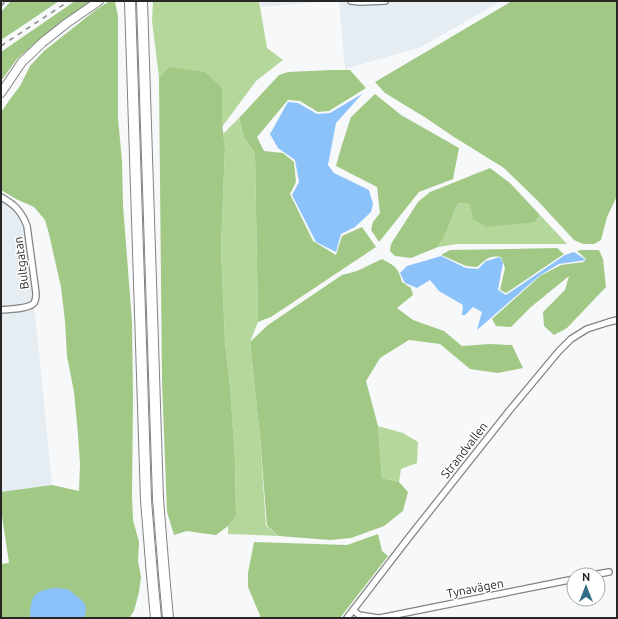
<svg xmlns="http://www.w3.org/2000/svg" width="618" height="619" font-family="Ubuntu,sans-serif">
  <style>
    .built { fill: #e5ecf2 }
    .green { fill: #b5d79b }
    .forest { fill: #a2c885 }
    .water { fill: #8cc2fa }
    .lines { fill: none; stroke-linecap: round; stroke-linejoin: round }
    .street-casing { stroke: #828383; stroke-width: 8 }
    .secondary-casing { stroke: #828383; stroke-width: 10 }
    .highway-casing { stroke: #828383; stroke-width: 12 }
    .street { stroke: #fff; stroke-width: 5.5 }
    .secondary { stroke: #fff; stroke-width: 8 }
    .highway { stroke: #fff; stroke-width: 10 }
    .rail { stroke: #898a8b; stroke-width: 1.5; stroke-dasharray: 5 5; stroke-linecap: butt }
    .labels { text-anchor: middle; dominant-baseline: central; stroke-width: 3; stroke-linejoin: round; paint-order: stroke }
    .street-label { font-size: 12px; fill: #262627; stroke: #fff }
  </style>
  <rect width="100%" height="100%" fill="#f7f8f9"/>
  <!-- built -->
  <g class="built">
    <path d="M261,1H334L261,7Z"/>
    <path d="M339,1H501L421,47L345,69Z"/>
    <path d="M1,201L13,209L21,218L24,227L38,341L52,485L1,492Z"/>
  </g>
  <!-- green -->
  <g class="green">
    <path d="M153,1H259L267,48L283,60L256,81L222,127V88L170,67L159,78L152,21Z"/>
    <path d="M239,118L244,137L255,154L258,322L250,342L260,437L266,526L279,536L228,534V526L236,516L235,460L230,386L225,342L221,247L225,149L223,134Z"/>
    <path d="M458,203L470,204L535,222L540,215L567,244H457L438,247L445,235Z"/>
    <path d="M378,426L403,433L418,442L417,463L401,469L399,482L382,478Z"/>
  </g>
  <!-- forest -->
  <g class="forest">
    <path d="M11,1H59L28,22L1,40V12Z"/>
    <path d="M75,1H92L32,46L17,59L1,81V52Z"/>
    <path d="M111,1H114L115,2L118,16V118L122,161L123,205L132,322L133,397L132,496L133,520L139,542L138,561L141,577L139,592L134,611L129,618H1V564L9,563L1,509V492L52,485L79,491L80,464L78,434L74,392L67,356L65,321L61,287L49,234L45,220L34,207L16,199L1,190V112L11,98L20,86L30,66L44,51L97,9L108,2Z"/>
    <path d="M512,1H617V196L607,217L601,240L594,244H583L574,240L537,200L504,168L454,137L426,118L385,93L375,82Z"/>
    <path d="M169,67L205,72L222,88V123L225,149L221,247L225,342L230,386L235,460L236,516L228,526L216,535L200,533L187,531L174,535L167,512L162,382L159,78Z"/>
    <path d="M332,70H350L366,88L329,111L318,112L300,101L288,100L257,137L264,151L283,153L294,162L296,182L290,194L313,241L336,255L342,236L362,227L376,247L271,317L258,322L255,154L244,137L239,118L279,75L288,72Z"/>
    <path d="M375,94L401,115L459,148L453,179L419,192L379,242L371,230L373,222L380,213L377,187L336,166L341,148L351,117Z"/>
    <path d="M490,168L510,183L540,215L535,222L486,227L473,219L470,204L458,203L445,235L438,247L411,258L395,256L390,251L391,244L418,202L430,192Z"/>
    <path d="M557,248L564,254L506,293L500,290L505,268L501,257C488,255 486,260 477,267L466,266L441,255L450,250Z"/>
    <path d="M581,250H599L603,259L606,287L567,328L554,335L544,326L543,312L565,290L569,276L531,307L511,327L496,326L492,319L540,276L561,265L584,262L586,259L577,251Z"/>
    <path d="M382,259C396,267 398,267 402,282L411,288L413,295L397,308L413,320L444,331L462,346L490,344L512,345L523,368L498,373L470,369L440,344L409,340L380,358L366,381L378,426L382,478L399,482L408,492L403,511L384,526L351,538L330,540L279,536L267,526L260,437L250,342L268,325L342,275L357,271Z"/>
    <path d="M378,534L382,551L388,556L340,618H261L248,587V573L254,542L347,545Z"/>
  </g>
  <!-- water -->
  <g class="water">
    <path d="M362,94L336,123L328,165L334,173L369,190L373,204L371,212L355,227L341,234L336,252L316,242L292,195L299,182L295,160L278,148L270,134L288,102L298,103L317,114L330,113Z"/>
    <path d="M574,252L586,260L559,264L539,276L477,330L482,312L473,307L465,315H462L463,305L439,291L430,280L417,288L405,283L400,273L407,266L441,256L466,268L478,269L486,261L500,257L503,263L498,290L506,295L565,255Z"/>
    <path d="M53,588C58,588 64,588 69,590C71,591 73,593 74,594C84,601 89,606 84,618H30C31,598 31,592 53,588Z"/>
  </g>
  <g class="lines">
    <defs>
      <g id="street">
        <path d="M351,1L360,2L385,1"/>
        <path d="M1,197C14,204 22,212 27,226L36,293C36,296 36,300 34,303C29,309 9,309 1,310"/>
        <path d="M592,575L609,572"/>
        <path d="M353,610L359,615L378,618"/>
        <path d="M347,618L410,536L509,411L559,351L571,339L587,329L609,322L617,320"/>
        <path d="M380,618L574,579"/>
      </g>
      <path id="secondary" d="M1,93L22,62L43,42L67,23L99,1"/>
      <g id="highway">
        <path d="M130,1L146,500L152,575L156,618"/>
        <path d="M142,1L158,499L164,574L168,618"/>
      </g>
    </defs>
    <!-- street casing -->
    <use href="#street" class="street-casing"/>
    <!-- secondary casing -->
    <use href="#secondary" class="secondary-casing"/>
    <!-- highway casing -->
    <use href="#highway" class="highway-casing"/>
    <!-- street -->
    <use href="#street" class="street"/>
    <!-- secondary -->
    <use href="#secondary" class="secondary"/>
    <!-- highway -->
    <use href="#highway" class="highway"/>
    <!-- rail -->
    <g class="rail">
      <path d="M1,6L6,1"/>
      <path d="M1,46L69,1"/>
    </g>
  </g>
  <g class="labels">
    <!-- street labels -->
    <g class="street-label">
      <text transform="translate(21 263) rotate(-97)">Bultgatan</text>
      <text transform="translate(464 450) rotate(-52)">Strandvallen</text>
      <text transform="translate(475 588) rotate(-11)">Tynavägen</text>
    </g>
  </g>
  <!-- border -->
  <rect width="618" height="619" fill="none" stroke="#262627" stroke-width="4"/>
  <!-- north arrow -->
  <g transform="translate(586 587)"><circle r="19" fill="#ffffff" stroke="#a8a8a9"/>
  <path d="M0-3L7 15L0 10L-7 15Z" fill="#336d86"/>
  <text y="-6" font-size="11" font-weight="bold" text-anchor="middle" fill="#262627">N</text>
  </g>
</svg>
